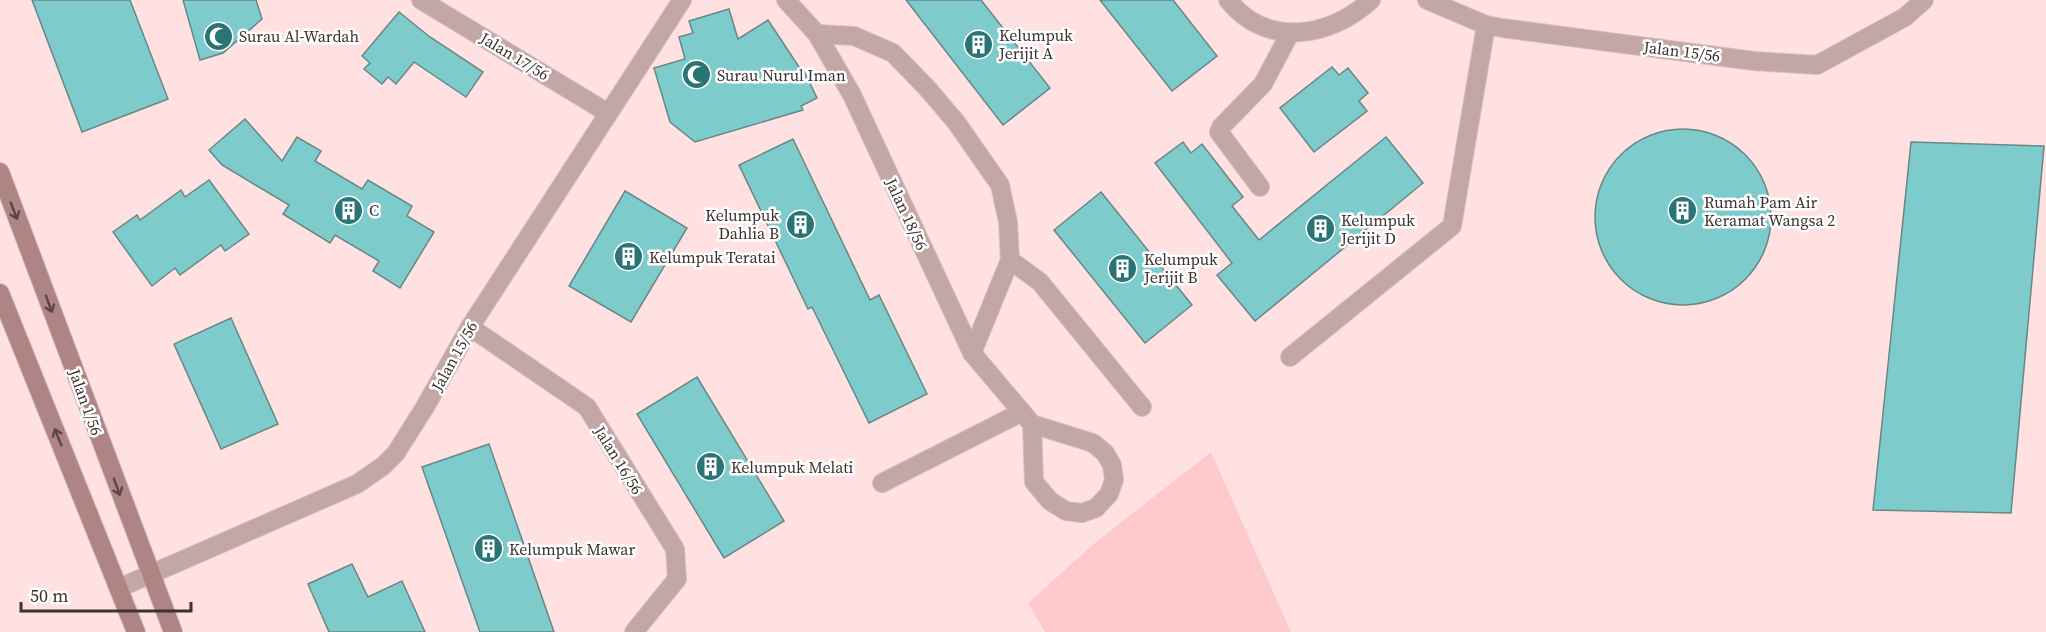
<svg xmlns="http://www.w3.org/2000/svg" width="2046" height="632" font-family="'Source Serif 4',serif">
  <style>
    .green { fill: #fdc9ca }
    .building { fill: #7ecbcc; stroke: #698787; stroke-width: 1.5 }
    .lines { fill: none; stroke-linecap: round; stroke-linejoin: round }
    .minor-casing { stroke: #d8bebe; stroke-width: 20 }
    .secondary-casing { stroke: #d8bebe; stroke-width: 20 }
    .minor { stroke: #c3a6a6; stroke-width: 18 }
    .secondary { stroke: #ae8485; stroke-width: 18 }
    .oneway { stroke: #594646 }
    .labels { text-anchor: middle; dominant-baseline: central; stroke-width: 5; stroke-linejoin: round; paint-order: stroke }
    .poi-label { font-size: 16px; fill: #3d3131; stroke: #fff; text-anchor: start }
    .street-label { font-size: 16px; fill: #3d3131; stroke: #fff }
  </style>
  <rect width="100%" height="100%" fill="#ffe1e1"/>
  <!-- green -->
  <path class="green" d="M1211,452L1291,632H1045L1028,603L1096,542Z"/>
  <!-- building -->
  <g class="building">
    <path d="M32,0H130L168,99L82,132Z"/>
    <path d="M183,0H256L262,19L223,53L200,60Z"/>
    <path d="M906,0H981L1050,88L1003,125Z"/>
    <path d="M1100,0H1173L1217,56L1172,91Z"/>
    <path d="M729,9L738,39L768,20L801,70L803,69L817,98L801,106L803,110L695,142L670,122L654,68L685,59L679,37L693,33L689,21Z"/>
    <path d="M399,12L430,37L483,72L466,97L414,62L396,84L388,77L382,84L364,69L370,63L362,56Z"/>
    <path d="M1332,67L1339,75L1348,68L1368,93L1359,101L1367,111L1314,152L1280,108Z"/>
    <path d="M245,119L282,161L297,137L321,151L315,161L362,189L368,180L412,206L407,216L434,232L400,288L373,271L379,261L335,235L330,243L283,214L289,205L222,165L209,150Z"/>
    <circle cx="1683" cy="217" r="88"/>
    <path d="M1386,137L1423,183L1255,321L1217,275L1232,263L1155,163L1183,142L1191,153L1202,144L1243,197L1232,206L1259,240Z"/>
    <path d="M793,139L870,300L879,295L927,394L869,423L812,307L808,309L739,165Z"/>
    <path d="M1911,142L2044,146L2011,513L1873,510Z"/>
    <path d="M209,180L249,234L225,251L221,245L180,275L175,268L152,286L113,232L137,215L140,220L181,190L185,197Z"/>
    <path d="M625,191L687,228L631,322L569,286Z"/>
    <path d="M1101,192L1192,305L1145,343L1054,230Z"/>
    <path d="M231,318L278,424L221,449L174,344Z"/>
    <path d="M697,377L784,521L724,558L637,414Z"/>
    <path d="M489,444L554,632H480L422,467Z"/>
    <path d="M352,564L368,597L402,581L425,632H329L308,584Z"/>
  </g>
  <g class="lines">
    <defs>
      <g id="minor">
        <path d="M421,0L608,113"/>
        <path d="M786,0L817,34L852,95L972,353L1032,424L1093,443L1105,453L1112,465L1114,480L1109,494L1096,508L1082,513L1066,511L1050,501L1034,482L1032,424"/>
        <path d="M1228,0C1266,48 1330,38 1371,0"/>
        <path d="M1427,0L1486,25L1502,28L1754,61L1817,65L1905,17L1924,0"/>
        <path d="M817,34L854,36L893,53L927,88L956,122L1000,185L1008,222L1010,260L972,353"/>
        <path d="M1260,187L1219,132L1221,127L1263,84L1290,33"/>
        <path d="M1010,260L1040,282L1142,407"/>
        <path d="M470,327L587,407L675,549L677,579L634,632"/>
        <path d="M1290,357L1452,226L1486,25"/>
        <path d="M882,483L1022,412"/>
        <path d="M119,588L357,484L383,466L396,453L425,407L470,327L682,0"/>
      </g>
      <g id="secondary">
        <path d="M0,172L173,632"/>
        <path d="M0,293L136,632"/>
      </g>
    </defs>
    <!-- minor casing -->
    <use href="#minor" class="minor-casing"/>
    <!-- secondary casing -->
    <use href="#secondary" class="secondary-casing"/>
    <!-- minor -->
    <use href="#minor" class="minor"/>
    <!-- secondary -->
    <use href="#secondary" class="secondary"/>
  </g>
  <!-- one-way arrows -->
  <defs><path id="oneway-shaft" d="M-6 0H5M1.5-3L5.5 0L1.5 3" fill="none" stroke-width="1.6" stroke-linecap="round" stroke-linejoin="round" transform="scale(1.5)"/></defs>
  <g class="oneway">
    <use href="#oneway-shaft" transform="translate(14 211) rotate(69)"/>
    <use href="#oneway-shaft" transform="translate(49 304) rotate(70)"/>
    <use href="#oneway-shaft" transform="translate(58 437) rotate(-112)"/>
    <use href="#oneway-shaft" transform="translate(117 487) rotate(70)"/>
  </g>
  <!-- icons -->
  <defs>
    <symbol id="mosque-disc" viewBox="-11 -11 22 22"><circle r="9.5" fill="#2a7476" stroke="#fff"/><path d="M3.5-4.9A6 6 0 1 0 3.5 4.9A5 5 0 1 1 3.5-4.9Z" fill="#fff"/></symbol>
    <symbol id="building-disc" viewBox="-11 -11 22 22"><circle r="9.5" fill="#2a7476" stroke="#fff"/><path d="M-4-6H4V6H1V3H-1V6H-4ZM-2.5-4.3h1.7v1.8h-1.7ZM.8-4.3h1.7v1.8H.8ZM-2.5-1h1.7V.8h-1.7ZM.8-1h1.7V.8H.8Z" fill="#fff"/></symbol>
  </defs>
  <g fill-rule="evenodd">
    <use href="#mosque-disc" x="202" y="20" width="33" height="33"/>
    <use href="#building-disc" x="962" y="28" width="33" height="33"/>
    <use href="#mosque-disc" x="680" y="58" width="33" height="33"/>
    <use href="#building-disc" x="332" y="194" width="33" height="33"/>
    <use href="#building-disc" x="1666" y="194" width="33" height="33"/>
    <use href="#building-disc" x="784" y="208" width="33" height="33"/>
    <use href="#building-disc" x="1304" y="212" width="33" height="33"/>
    <use href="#building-disc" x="612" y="240" width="33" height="33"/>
    <use href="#building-disc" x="1106" y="252" width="33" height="33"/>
    <use href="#building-disc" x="694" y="450" width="33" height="33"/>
    <use href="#building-disc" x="472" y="532" width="33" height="33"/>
  </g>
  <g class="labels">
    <!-- poi labels -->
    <g class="poi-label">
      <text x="999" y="35">Kelumpuk<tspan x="999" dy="18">Jerijit A</tspan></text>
      <text x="239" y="36">Surau Al-Wardah</text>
      <text x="717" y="75">Surau Nurul Iman</text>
      <text x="1704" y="202">Rumah Pam Air<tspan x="1704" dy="18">Keramat Wangsa 2</tspan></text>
      <text x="369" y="210">C</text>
      <text x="779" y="215" text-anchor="end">Kelumpuk<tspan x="779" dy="18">Dahlia B</tspan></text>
      <text x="1341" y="220">Kelumpuk<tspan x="1341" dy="18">Jerijit D</tspan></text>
      <text x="649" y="257">Kelumpuk Teratai</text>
      <text x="1144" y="259">Kelumpuk<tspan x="1144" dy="18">Jerijit B</tspan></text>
      <text x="731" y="467">Kelumpuk Melati</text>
      <text x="509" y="549">Kelumpuk Mawar</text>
    </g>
    <!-- street labels -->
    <g class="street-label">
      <text transform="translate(1682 51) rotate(7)">Jalan 15/56</text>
      <text transform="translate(515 56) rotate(31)">Jalan 17/56</text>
      <text transform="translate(907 214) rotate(65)">Jalan 18/56</text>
      <text transform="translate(454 356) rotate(-61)">Jalan 15/56</text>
      <text transform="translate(86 402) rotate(70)">Jalan 1/56</text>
      <text transform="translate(619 460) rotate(58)">Jalan 16/56</text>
    </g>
  </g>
  <!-- scale -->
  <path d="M21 602v9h170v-9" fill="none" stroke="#3d3131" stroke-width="3"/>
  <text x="30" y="602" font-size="18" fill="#3d3131" stroke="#ffffff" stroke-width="4.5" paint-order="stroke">50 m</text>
</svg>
